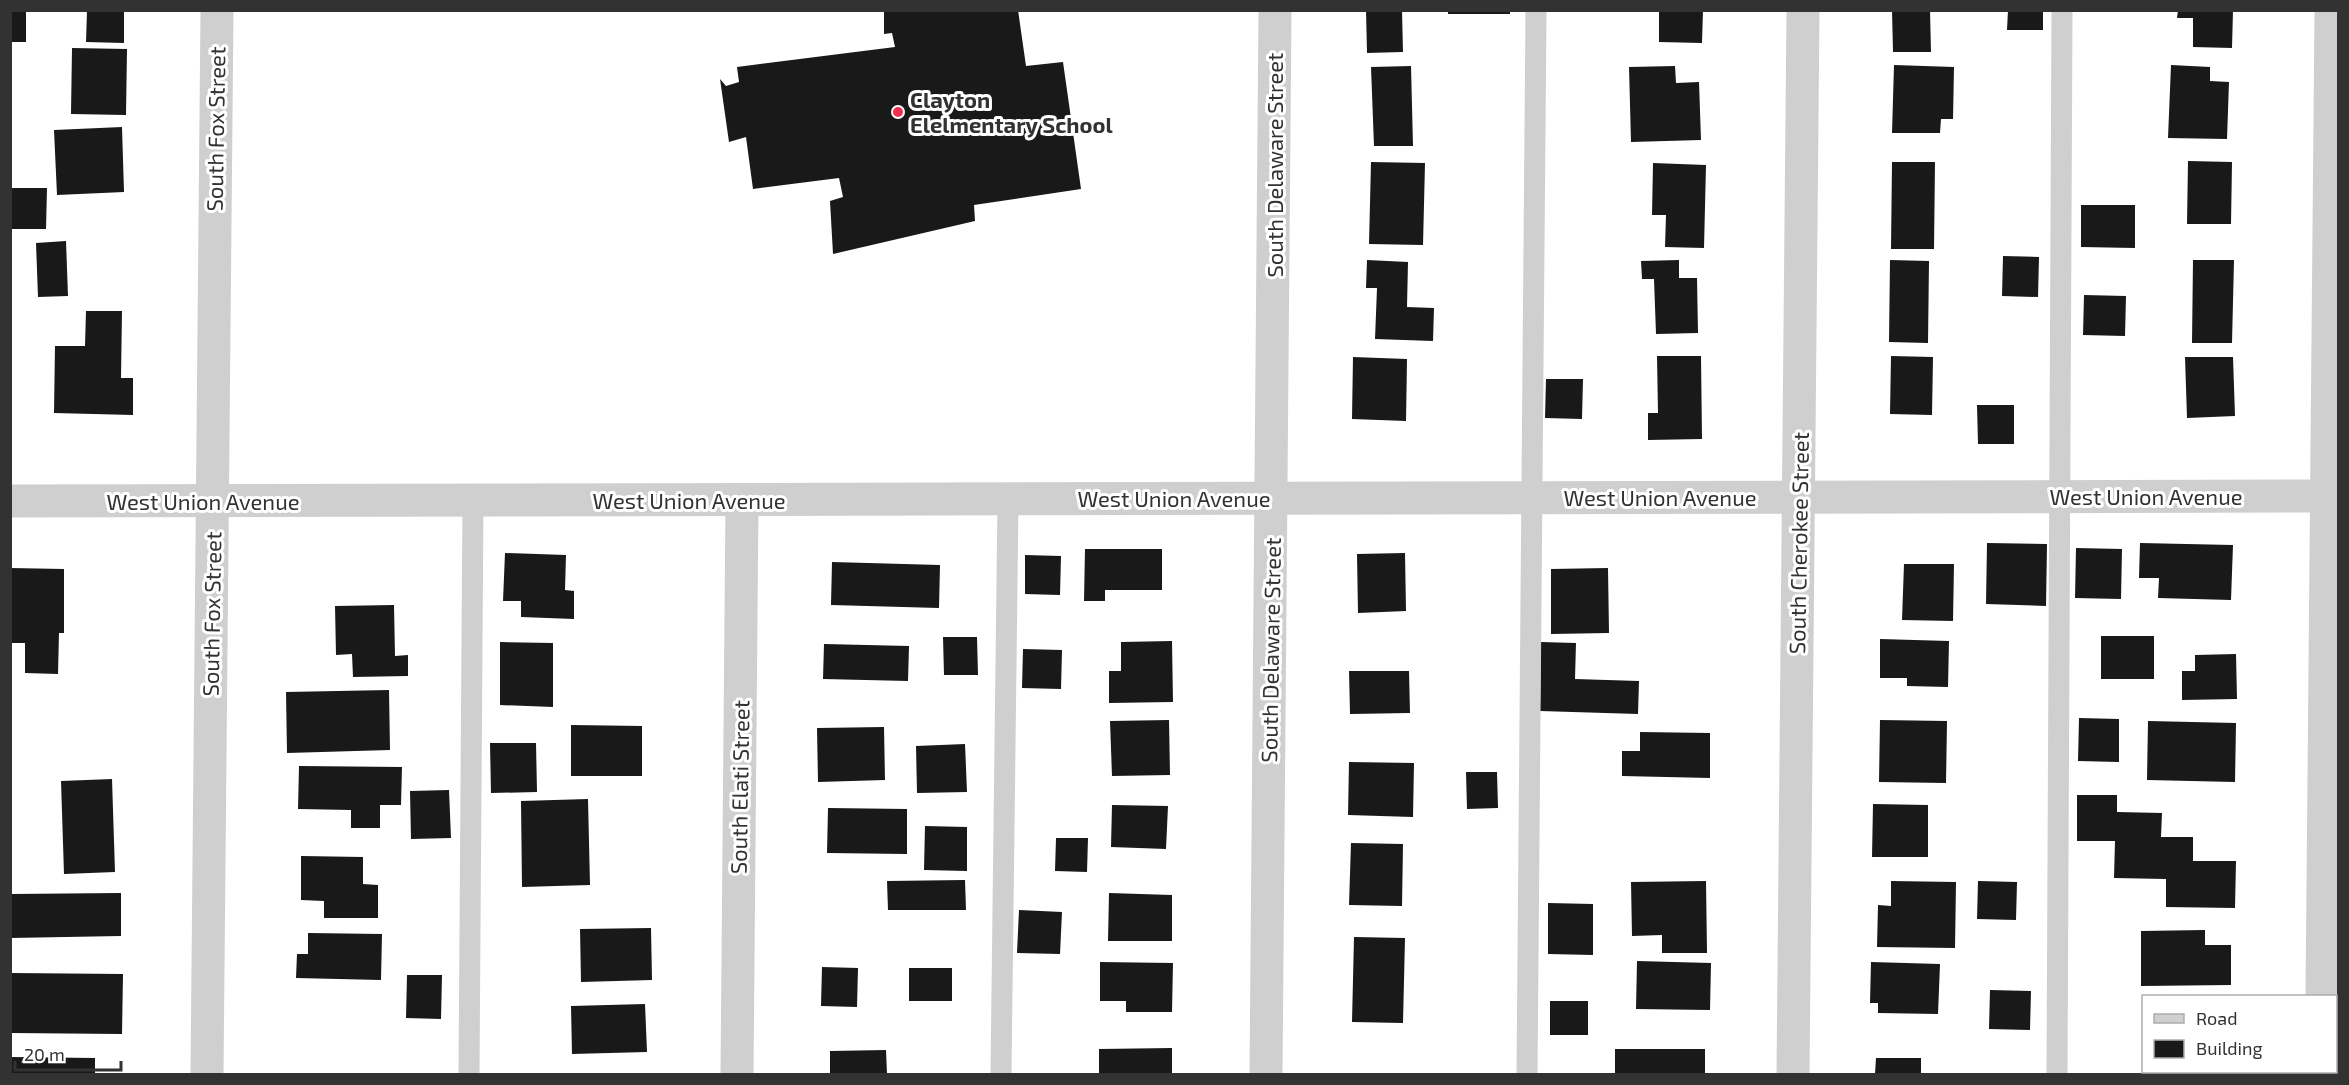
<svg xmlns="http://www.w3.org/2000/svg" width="2349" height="1085" font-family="'Exo 2',sans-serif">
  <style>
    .building { fill: #191919 }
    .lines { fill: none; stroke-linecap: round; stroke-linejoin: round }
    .lane { stroke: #cfcfcf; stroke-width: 21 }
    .street { stroke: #cfcfcf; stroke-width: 33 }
    .poi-dot { fill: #ef2d51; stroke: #fff; stroke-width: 2 }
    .labels { text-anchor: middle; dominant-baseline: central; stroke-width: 6; stroke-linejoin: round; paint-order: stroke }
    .poi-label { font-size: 22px; font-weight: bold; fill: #323232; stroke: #fff; text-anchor: start }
    .street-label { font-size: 22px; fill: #323232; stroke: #fff }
  </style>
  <rect width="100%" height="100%" fill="#fff"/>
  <!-- building -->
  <g class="building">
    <rect x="10" y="10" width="16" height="32"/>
    <path d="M87,10H124V43L86,42Z"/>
    <path d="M884,10H1018L1026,66L1063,62L1081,189L974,205L975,221L833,254L830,201L843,197L839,178L753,189L746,137L729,142L720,79L726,86L739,82L737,67L895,47L892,33L884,34Z"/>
    <path d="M1366,10H1402L1403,52L1367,53Z"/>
    <rect x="1448" y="10" width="62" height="4"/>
    <path d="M1659,10H1703L1702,43L1659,42Z"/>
    <path d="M1892,10H1930L1931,52H1893Z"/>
    <path d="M2008,10H2043V30H2007Z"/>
    <path d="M2178,10H2233L2232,48L2193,47V18H2177Z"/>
    <path d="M72,48L127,49L126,115L71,114Z"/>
    <path d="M1894,65L1954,67L1953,119H1941L1940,133H1892Z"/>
    <path d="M2171,65L2210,67V81L2229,82L2227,139L2168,138Z"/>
    <path d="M1411,66L1413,146H1374L1371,67Z"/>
    <path d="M1675,66L1676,83L1699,82L1701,140L1631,142L1629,67Z"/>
    <path d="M122,127L124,192L57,195L54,130Z"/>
    <path d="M2188,161L2232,162L2231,224H2187Z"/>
    <path d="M1371,162L1425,163L1423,245L1369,244Z"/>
    <path d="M1892,162H1935L1934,249H1891Z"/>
    <path d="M1653,163L1706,165L1704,248L1665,247L1666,215H1652Z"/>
    <path d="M10,188H47L46,229H10Z"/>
    <path d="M2081,205H2135V248L2081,247Z"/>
    <path d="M66,241L68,296L38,297L36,243Z"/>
    <path d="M2003,256L2039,257L2038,297L2002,296Z"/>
    <path d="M1367,260L1408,262L1407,307L1434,308L1433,341L1375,339L1377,288H1366Z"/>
    <path d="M1679,260V278H1697L1698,333L1656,334L1654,279H1642L1641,261Z"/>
    <path d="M1890,260L1929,261L1928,343L1889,342Z"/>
    <path d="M2193,260H2234L2232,343H2192Z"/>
    <path d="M2084,295L2126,296L2125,336L2083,335Z"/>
    <path d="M86,311H122L121,378H133V415L54,413L55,346H85Z"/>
    <path d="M1657,356H1701L1702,439L1648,440V413H1658Z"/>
    <path d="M1891,356L1933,357L1932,415L1890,414Z"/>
    <path d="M1353,357L1407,359L1406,421L1352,419Z"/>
    <path d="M2185,357H2233L2235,416L2187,418Z"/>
    <path d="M1546,379H1583L1582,419L1545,418Z"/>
    <path d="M1977,405H2014V444H1978Z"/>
    <path d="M1987,543L2047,544L2046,606L1986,604Z"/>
    <path d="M2140,543L2233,545L2231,600L2158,598L2159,578H2139Z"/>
    <path d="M2076,548L2122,549L2121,599L2075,598Z"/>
    <path d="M1085,549H1162V590H1105V601H1084Z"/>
    <path d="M505,553L566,555L565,590L574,591V619L521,617V601H503Z"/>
    <path d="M1405,553L1406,611L1358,613L1357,554Z"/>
    <path d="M1025,555L1061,556L1060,595L1025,594Z"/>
    <path d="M832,562L940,565L939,608L831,605Z"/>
    <path d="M1904,564H1954L1953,621L1902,620Z"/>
    <path d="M10,568L64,569V633H59L58,674L25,673V643H10Z"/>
    <path d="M1608,568L1609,633L1551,634V569Z"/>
    <path d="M394,605L395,656L408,655V676L353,677L352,654L336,655L335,606Z"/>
    <rect x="2101" y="636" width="53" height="43"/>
    <path d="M943,637H977L978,675H944Z"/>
    <path d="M1880,639L1949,641L1948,687L1907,686V678H1880Z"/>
    <path d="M1172,641L1173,702L1109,703V671H1121V642Z"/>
    <path d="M500,642L553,643V707L500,705Z"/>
    <path d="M1541,642L1576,643L1575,679L1639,681L1638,714L1540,711Z"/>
    <path d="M824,644L909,646L908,681L823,679Z"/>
    <path d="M1023,649L1062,650L1061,689L1022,688Z"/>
    <path d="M2236,654L2237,699L2182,700V671H2195V655Z"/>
    <path d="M1349,671H1409L1410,713L1350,714Z"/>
    <path d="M389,690L390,750L287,753L286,692Z"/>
    <path d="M2079,718L2119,719V762L2078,761Z"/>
    <path d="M1169,720L1170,775L1112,776L1110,721Z"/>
    <path d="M1880,720L1947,721L1946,783L1879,782Z"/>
    <path d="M2148,721L2236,723L2235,782L2147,780Z"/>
    <path d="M571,725L642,726V776H571Z"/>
    <path d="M884,727L885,780L818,782L817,728Z"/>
    <path d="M1640,732L1710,733V778L1622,776V751H1640Z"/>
    <path d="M490,743H536L537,792L491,793Z"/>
    <path d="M965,744L967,792L917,793L916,746Z"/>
    <path d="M1349,762L1414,763L1413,817L1348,815Z"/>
    <path d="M299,766L402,767L401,805H380V828H351V810L298,809Z"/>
    <path d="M1466,772H1497L1498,808L1467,809Z"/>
    <path d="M112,779L115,872L64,874L61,781Z"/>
    <path d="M449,790L451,838L411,839L410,791Z"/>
    <path d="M2077,795H2117V812L2162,813L2161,837H2193V861H2236L2235,908L2166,907V879L2114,878L2115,841H2077Z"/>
    <path d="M588,799L590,885L522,887L521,801Z"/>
    <path d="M1873,804L1928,805V857H1872Z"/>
    <path d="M1112,805L1168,806L1166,849L1111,847Z"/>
    <path d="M828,808L907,809V854L827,853Z"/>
    <path d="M925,826L967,827V871L924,870Z"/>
    <path d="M1056,838H1088L1087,872L1055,871Z"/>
    <path d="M1351,843L1403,844L1402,906L1349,905Z"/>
    <path d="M301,856L363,857V884L378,885V918H324V901L301,900Z"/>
    <path d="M965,880L966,910H888L887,881Z"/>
    <path d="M1706,881L1707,953H1662V935L1632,936L1631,882Z"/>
    <path d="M1891,881L1956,882L1955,948L1877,947L1878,905L1891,906Z"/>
    <path d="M1978,881L2017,882L2016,920L1977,919Z"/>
    <path d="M121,893V936L10,938V894Z"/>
    <path d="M1109,893L1172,895V941H1108Z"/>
    <path d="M1548,903L1593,904V955L1548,954Z"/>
    <path d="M1019,910L1062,912L1060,954L1017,953Z"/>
    <path d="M651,928L652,980L581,982L580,929Z"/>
    <path d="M2205,930V945H2231V985L2141,986V931Z"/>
    <path d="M308,933L382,934L381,980L296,978L297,954H308Z"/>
    <path d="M1354,937L1405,938L1403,1023L1352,1022Z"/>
    <path d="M1637,961L1711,963L1710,1010L1636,1009Z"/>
    <path d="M1100,962L1173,963L1172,1012H1126V1001H1100Z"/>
    <path d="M1871,962L1940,964L1938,1014L1878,1013V1003H1870Z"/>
    <path d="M822,967L858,968L857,1007L821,1006Z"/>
    <rect x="909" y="968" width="43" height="33"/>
    <path d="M11,973L123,974L122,1034L10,1033Z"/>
    <path d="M407,975H442L441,1019L406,1018Z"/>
    <path d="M1990,990L2031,991L2030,1030L1989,1029Z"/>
    <rect x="1550" y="1001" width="38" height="34"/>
    <path d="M645,1004L647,1052L572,1054L571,1006Z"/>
    <path d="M1172,1048V1074H1099V1049Z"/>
    <rect x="1615" y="1049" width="90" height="25"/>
    <path d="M886,1050L887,1074H830V1051Z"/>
    <path d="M10,1057L95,1058V1074H10Z"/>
    <path d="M1876,1058H1921V1074H1875Z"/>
    <rect x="2175" y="1072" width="52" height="2"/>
  </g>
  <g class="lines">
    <!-- lane -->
    <g class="lane">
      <path d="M469,1074L473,500"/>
      <path d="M1001,1074L1008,499"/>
      <path d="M1527,1074L1536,10"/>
      <path d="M2057,1074L2062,10"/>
    </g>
    <!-- street -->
    <g class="street">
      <path d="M10,501L2338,496"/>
      <path d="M2322,996L2331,10"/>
      <path d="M207,1074L217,10"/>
      <path d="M737,1074L742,500"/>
      <path d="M1266,1074L1275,10"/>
      <path d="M1793,1074L1803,10"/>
      <path d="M2322,1074V1072"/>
    </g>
  </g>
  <!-- markers -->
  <circle class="poi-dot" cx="898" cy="112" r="6"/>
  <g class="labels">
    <!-- poi labels -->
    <g class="poi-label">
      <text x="910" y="99">Clayton<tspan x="910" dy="25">Elelmentary School</tspan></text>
    </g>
    <!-- street labels -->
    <g class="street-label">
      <text transform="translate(215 129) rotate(-89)">South Fox Street</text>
      <text transform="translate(1274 165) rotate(-90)">South Delaware Street</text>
      <text x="2146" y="496">West Union Avenue</text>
      <text x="1660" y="497">West Union Avenue</text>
      <text x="1174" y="498">West Union Avenue</text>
      <text x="689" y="500">West Union Avenue</text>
      <text x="203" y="501">West Union Avenue</text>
      <text transform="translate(1798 543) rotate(-89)">South Cherokee Street</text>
      <text transform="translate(211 614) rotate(-89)">South Fox Street</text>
      <text transform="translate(1270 650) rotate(-89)">South Delaware Street</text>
      <text transform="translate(739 787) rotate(-89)">South Elati Street</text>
    </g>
  </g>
  <!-- border -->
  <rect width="2349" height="1085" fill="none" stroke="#323232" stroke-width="24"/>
  <!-- legend -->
  <rect x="2142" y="995" width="195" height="78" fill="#ffffff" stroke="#adadad" stroke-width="1.5"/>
  <rect x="2154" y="1014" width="30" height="9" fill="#cfcfcf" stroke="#adadad" stroke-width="1.5"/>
  <text x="2196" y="1025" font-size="18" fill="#323232">Road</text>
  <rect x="2154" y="1040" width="30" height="18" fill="#191919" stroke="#adadad" stroke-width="1.5"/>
  <text x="2196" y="1055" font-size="18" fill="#323232">Building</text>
  <!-- scale -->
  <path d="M15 1061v9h106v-9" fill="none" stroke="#323232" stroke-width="3"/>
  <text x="24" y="1061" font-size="18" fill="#323232" stroke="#ffffff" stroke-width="4.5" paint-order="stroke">20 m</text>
</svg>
